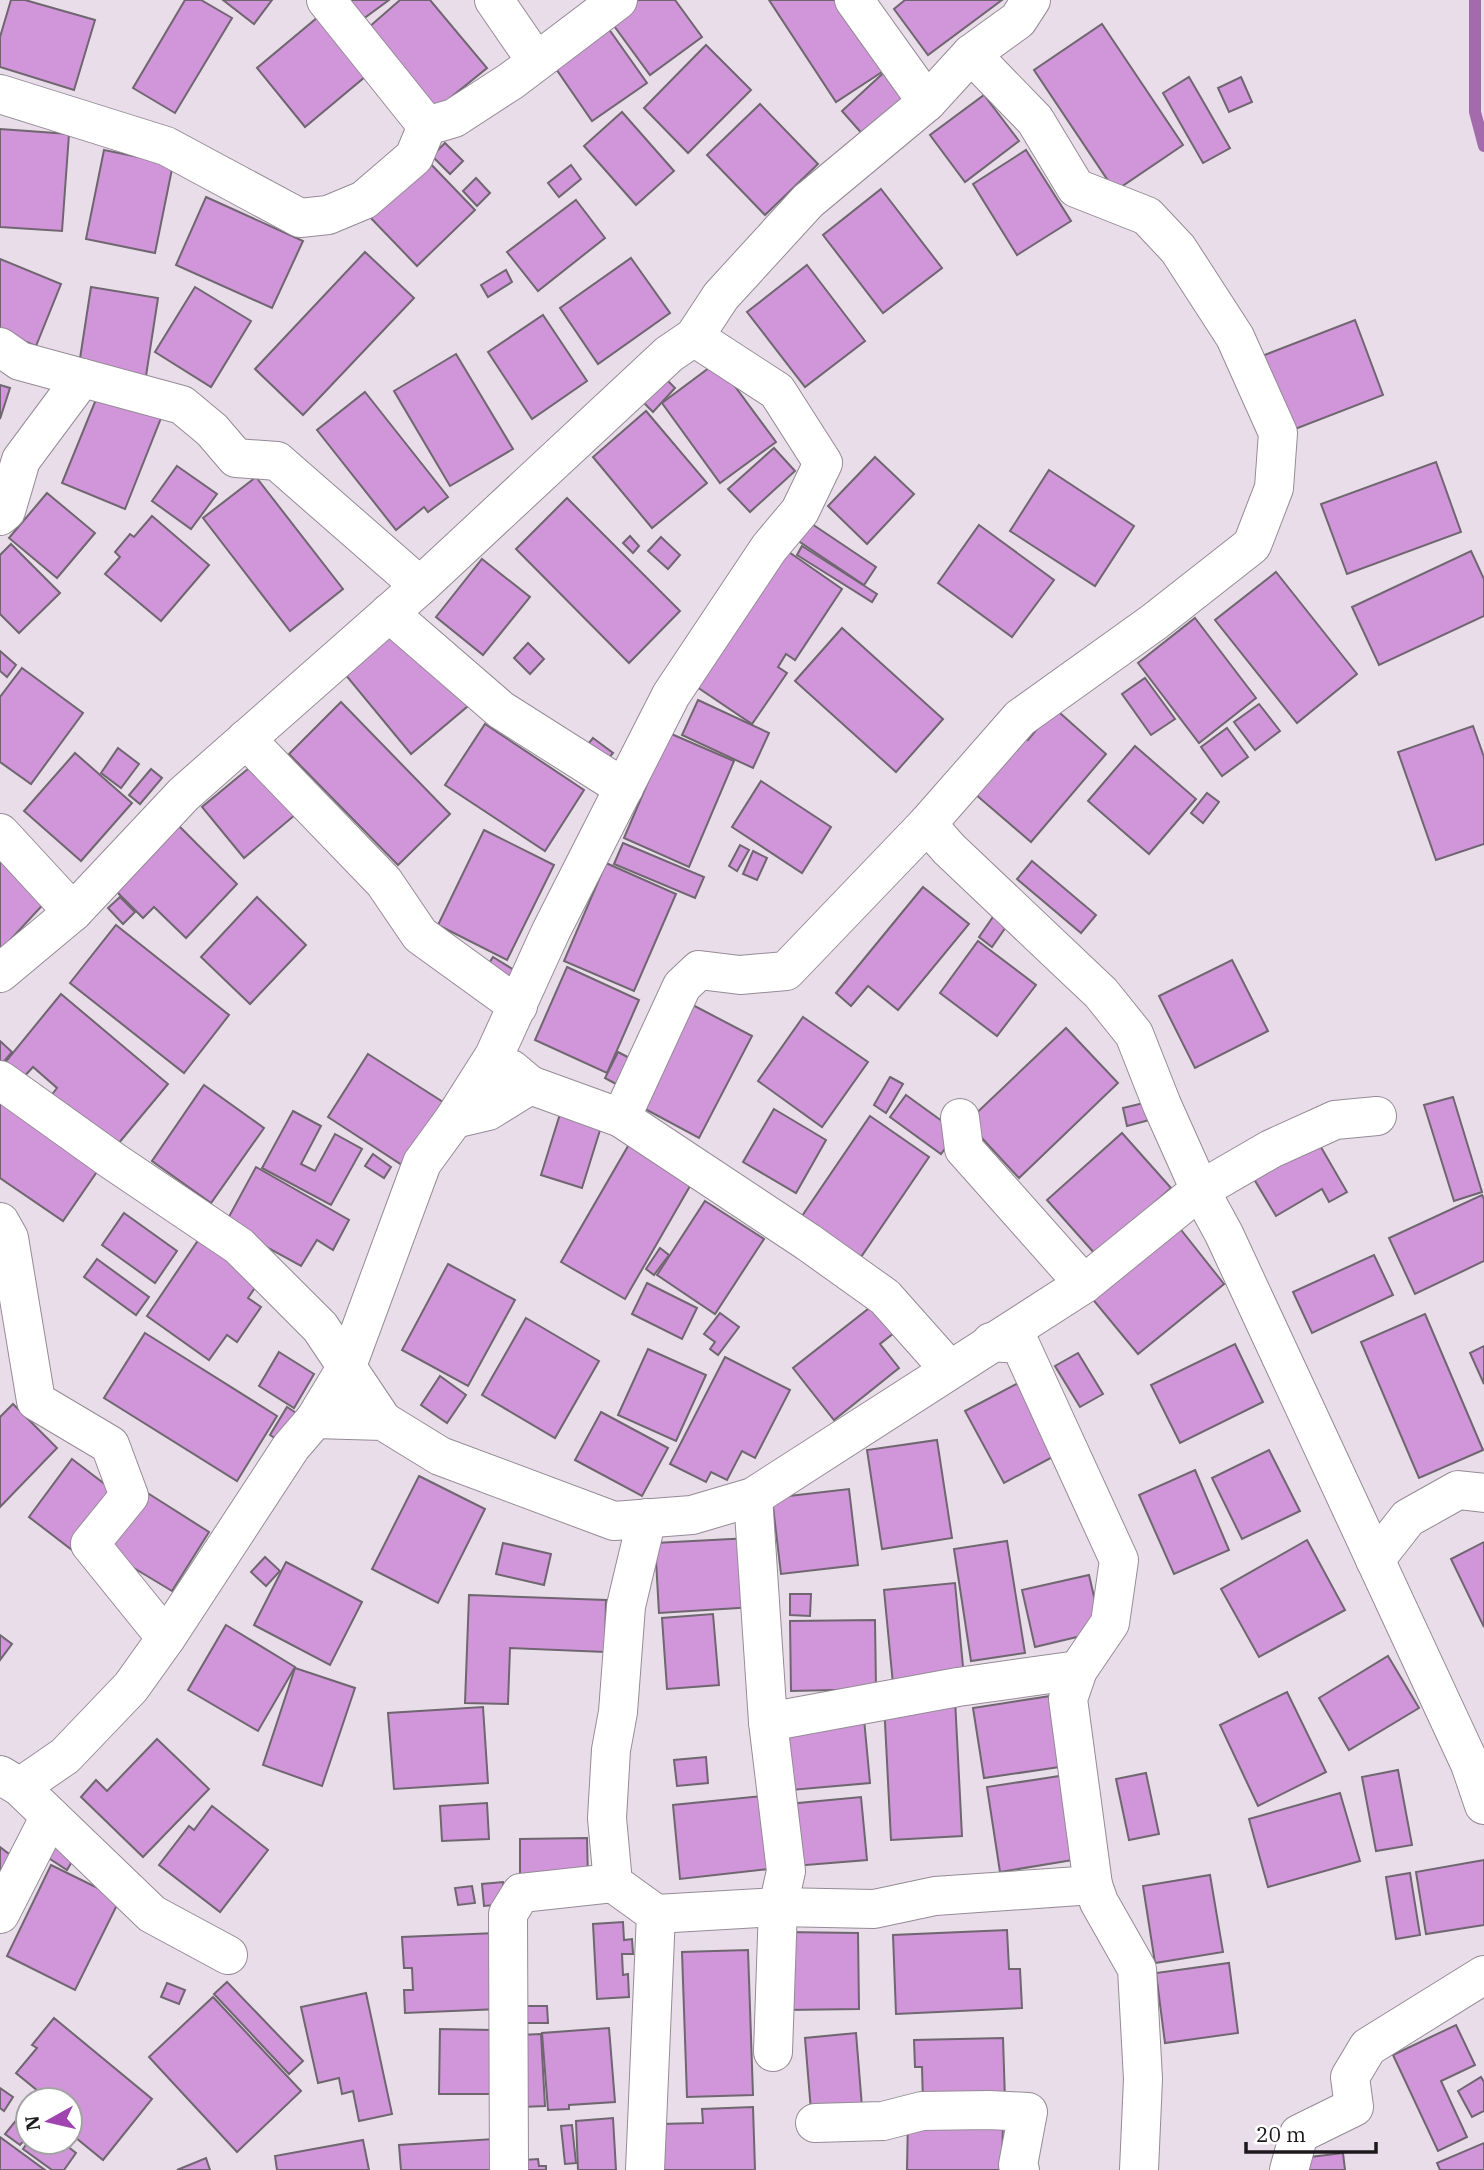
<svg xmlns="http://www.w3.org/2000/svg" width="1484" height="2170" font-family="'IBM Plex Serif',serif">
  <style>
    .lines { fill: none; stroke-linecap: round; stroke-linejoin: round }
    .stream { stroke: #a36bac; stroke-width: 12 }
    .building { fill: #d196da; stroke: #6f6670; stroke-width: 2 }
    .street-casing { stroke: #958b96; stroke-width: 40 }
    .street { stroke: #fff; stroke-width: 38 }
  </style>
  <rect width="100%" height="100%" fill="#e8dde9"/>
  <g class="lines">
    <!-- stream -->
    <path class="stream" d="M1475,0V112L1484,146"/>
  </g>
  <!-- building -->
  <g class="building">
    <path d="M11,0H25L95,20L74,90L0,67V37Z"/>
    <path d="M185,0H201L232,18L175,113L133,88Z"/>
    <path d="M223,0H272L254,24Z"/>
    <path d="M349,0H389L363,19Z"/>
    <path d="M400,0H430L487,68L429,115L361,34Z"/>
    <path d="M633,0H675L702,37L650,75L609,19Z"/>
    <path d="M769,0H838L885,70L836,102Z"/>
    <path d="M905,0H1002L928,55L894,9Z"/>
    <path d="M324,12L372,71L305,127L257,68Z"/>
    <path d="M1102,24L1183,145L1115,191L1034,70Z"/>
    <path d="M606,25L647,83L592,121L552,63Z"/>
    <path d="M706,45L751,90L688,153L644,108Z"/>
    <path d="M891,66L915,92L865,137L842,111Z"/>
    <path d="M1189,77L1230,148L1203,163L1163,93Z"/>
    <path d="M1241,77L1252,102L1229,112L1218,88Z"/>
    <path d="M984,95L1019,141L965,182L930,135Z"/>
    <path d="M760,104L818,164L765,215L707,155Z"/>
    <path d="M622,112L674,171L636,205L584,146Z"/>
    <path d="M0,129L69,134L62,231L0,227Z"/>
    <path d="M445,143L463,161L450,174L432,156Z"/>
    <path d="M104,150L173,164L155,253L86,239Z"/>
    <path d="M1026,150L1071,221L1017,255L973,184Z"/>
    <path d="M423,156L475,210L417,266L365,212Z"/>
    <path d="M571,165L581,179L559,197L548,183Z"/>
    <path d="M476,178L490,193L477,206L463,191Z"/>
    <path d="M881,189L942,268L883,313L823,235Z"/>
    <path d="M206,197L303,241L272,308L176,265Z"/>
    <path d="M576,200L605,238L538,291L507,252Z"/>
    <path d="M365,252L414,298L303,415L255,369Z"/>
    <path d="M631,258L670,313L598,364L560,308Z"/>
    <path d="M0,259L61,284L36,346L0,331Z"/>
    <path d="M807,265L865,341L805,387L747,312Z"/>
    <path d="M506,270L512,282L488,297L481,285Z"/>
    <path d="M91,287L158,298L146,376L79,365Z"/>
    <path d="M195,287L251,321L211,387L155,352Z"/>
    <path d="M543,315L587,381L532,419L488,352Z"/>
    <path d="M1355,320L1383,395L1290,431L1262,356Z"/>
    <path d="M456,354L513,449L450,486L394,391Z"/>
    <path d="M717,362L776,442L720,483L662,403Z"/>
    <path d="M661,374L675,388L653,412L639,398Z"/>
    <path d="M0,385L10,388L0,419Z"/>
    <path d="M101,387L163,413L125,509L62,483Z"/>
    <path d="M365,392L448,497L428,512L424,507L396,530L317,430Z"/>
    <path d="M646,411L707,483L652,528L593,457Z"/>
    <path d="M774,448L795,471L750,512L728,489Z"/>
    <path d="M875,457L914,494L867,544L828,506Z"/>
    <path d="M1436,462L1461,532L1347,574L1321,504Z"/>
    <path d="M177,466L217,494L191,529L152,501Z"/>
    <path d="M1049,470L1134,526L1095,586L1010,531Z"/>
    <path d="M256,477L343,589L290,631L203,518Z"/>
    <path d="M47,493L95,533L57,578L9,538Z"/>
    <path d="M567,498L680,611L629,663L516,549Z"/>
    <path d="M152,516L209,565L161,621L105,574L120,557L115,552L130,534L134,537Z"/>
    <path d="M800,516L876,567L864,585L788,534Z"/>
    <path d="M979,525L1054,580L1012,637L938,583Z"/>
    <path d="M630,536L639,546L633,553L623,543Z"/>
    <path d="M661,537L680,555L668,569L648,551Z"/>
    <path d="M11,544L60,593L19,633L0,614V555Z"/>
    <path d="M802,546L877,594L872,602L797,555Z"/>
    <path d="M786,550L842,589L795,660L786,654L778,667L787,673L752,724L694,685Z"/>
    <path d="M1471,551L1484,579V616L1379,665L1352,607Z"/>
    <path d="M482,559L530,597L483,655L436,617Z"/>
    <path d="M1276,572L1357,674L1297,723L1215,620Z"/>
    <path d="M1195,618L1256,698L1199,743L1138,663Z"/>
    <path d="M401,625L468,706L411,754L344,673Z"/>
    <path d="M842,628L943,719L896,772L795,681Z"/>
    <path d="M528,643L544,659L530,674L514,658Z"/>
    <path d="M0,651L16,665L7,677L0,671Z"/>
    <path d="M22,668L83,713L31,784L0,762V697Z"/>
    <path d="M1145,678L1175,719L1151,735L1122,694Z"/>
    <path d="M698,700L769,733L753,768L682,735Z"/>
    <path d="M341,702L450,814L398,865L289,754Z"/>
    <path d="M1259,704L1280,731L1255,750L1234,722Z"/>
    <path d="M1051,705L1106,754L1031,842L975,794L1025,736L1028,740L1043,722Z"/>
    <path d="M485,724L584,790L545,851L445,785Z"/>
    <path d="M1473,726L1484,757V844L1436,860L1398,752Z"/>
    <path d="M1227,728L1248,757L1222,776L1201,747Z"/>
    <path d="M669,733L734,761L689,867L624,838Z"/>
    <path d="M593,738L613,753L603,765L584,749Z"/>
    <path d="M1135,746L1196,799L1149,854L1088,801Z"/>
    <path d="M118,748L139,764L121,788L101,773Z"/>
    <path d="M75,753L132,803L81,861L24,811Z"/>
    <path d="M260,759L302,809L244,858L202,807Z"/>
    <path d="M151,769L162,778L140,804L129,795Z"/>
    <path d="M761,781L831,827L802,873L732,827Z"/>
    <path d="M1207,793L1219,802L1203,823L1191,813Z"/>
    <path d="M177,824L237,884L186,938L154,907L143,918L113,888Z"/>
    <path d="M484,830L554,865L507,960L438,925Z"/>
    <path d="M623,843L704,877L695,898L614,864Z"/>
    <path d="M740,845L749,850L737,871L729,866Z"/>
    <path d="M0,850L50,897L0,951Z"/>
    <path d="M753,851L767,858L757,880L743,874Z"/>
    <path d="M1032,861L1096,915L1081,933L1017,879Z"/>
    <path d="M606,863L676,894L634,991L564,961Z"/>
    <path d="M923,887L969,924L898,1010L868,986L851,1006L836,993Z"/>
    <path d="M120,897L135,912L123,924L108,908Z"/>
    <path d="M257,897L306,945L250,1004L201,957Z"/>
    <path d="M995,914L1008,924L992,947L979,937Z"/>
    <path d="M116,925L229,1015L184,1073L70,983Z"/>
    <path d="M978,941L1036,985L997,1036L940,993Z"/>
    <path d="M493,957L514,970L506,983L485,970Z"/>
    <path d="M1232,960L1268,1031L1195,1068L1159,996Z"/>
    <path d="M567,967L639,1000L607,1073L535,1040Z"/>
    <path d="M61,994L168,1084L113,1150L50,1097L57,1088L33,1067L21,1080L3,1065Z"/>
    <path d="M687,1002L752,1036L699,1138L634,1103Z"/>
    <path d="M803,1017L868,1062L822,1127L758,1081Z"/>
    <path d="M1066,1028L1118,1083L1019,1178L967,1122Z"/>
    <path d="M0,1041L12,1052L0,1066Z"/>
    <path d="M618,1052L639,1063L625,1089L605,1078Z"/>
    <path d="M368,1054L443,1102L402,1165L328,1117Z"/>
    <path d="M890,1077L903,1084L886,1113L874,1105Z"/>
    <path d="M204,1085L264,1128L211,1203L152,1161Z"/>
    <path d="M0,1089L105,1160L63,1221L0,1178Z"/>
    <path d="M906,1095L957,1132L941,1154L890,1117Z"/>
    <path d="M1453,1097L1482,1192L1454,1201L1424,1105Z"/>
    <path d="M1148,1102L1153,1119L1127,1126L1123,1108Z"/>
    <path d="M774,1109L826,1140L796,1193L743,1162Z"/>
    <path d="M293,1111L321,1126L301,1164L315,1171L335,1134L362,1149L331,1205L262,1168Z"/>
    <path d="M560,1114L601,1127L582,1188L541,1175Z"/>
    <path d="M870,1116L929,1157L861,1257L802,1216Z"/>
    <path d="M1122,1133L1171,1188L1096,1255L1047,1200Z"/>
    <path d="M631,1141L694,1179L625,1299L561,1262Z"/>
    <path d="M1318,1142L1347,1192L1329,1202L1322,1189L1276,1216L1254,1179Z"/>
    <path d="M373,1154L391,1167L384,1178L365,1166Z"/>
    <path d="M256,1167L349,1220L333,1250L317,1240L301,1266L225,1224Z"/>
    <path d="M1482,1195L1484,1199V1261L1415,1294L1389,1238Z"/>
    <path d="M705,1201L764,1239L715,1314L657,1275Z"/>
    <path d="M124,1213L177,1251L155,1283L102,1245Z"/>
    <path d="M1178,1226L1224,1284L1138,1354L1090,1296Z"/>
    <path d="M201,1236L261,1279L248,1298L261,1307L237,1342L227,1335L209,1360L147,1316Z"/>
    <path d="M660,1248L669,1255L654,1275L646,1269Z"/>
    <path d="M1374,1255L1393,1295L1312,1333L1293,1292Z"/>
    <path d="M97,1259L149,1297L136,1315L84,1277Z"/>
    <path d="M448,1264L515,1300L468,1386L402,1350Z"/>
    <path d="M647,1283L697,1308L682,1339L632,1314Z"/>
    <path d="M877,1302L899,1329L880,1344L899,1368L834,1420L793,1368Z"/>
    <path d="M720,1313L739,1327L718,1355L710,1349L715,1342L704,1334Z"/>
    <path d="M1425,1314L1483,1450L1419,1478L1361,1342Z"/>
    <path d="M526,1318L599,1361L555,1438L482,1395Z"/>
    <path d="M145,1333L277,1416L237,1481L104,1398Z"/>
    <path d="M1235,1344L1263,1402L1180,1443L1151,1385Z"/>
    <path d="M1484,1346V1384L1470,1353Z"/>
    <path d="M648,1349L706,1375L676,1441L618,1415Z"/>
    <path d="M279,1352L314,1374L294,1408L259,1386Z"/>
    <path d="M1078,1353L1103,1394L1080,1407L1055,1366Z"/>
    <path d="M725,1357L790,1390L755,1458L742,1451L727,1480L711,1472L706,1482L670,1464Z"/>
    <path d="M440,1376L466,1395L447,1423L421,1405Z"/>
    <path d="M1020,1382L1058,1454L1004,1483L965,1411Z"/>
    <path d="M13,1404L57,1448L0,1507V1417Z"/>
    <path d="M287,1407L304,1418L287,1446L270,1435Z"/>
    <path d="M601,1412L668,1448L642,1496L575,1460Z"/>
    <path d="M937,1440L952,1538L882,1549L867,1450Z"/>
    <path d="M1269,1450L1300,1511L1242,1539L1212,1478Z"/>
    <path d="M72,1459L115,1492L72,1550L29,1517Z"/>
    <path d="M1195,1470L1229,1550L1174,1574L1139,1495Z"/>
    <path d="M419,1476L485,1509L438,1603L372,1569Z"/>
    <path d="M849,1489L858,1565L781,1574L772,1498Z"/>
    <path d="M146,1492L209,1532L172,1591L109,1553Z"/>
    <path d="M750,1538L754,1607L659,1613L655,1543Z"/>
    <path d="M1307,1540L1345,1610L1259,1657L1221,1589Z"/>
    <path d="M1007,1541L1025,1653L971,1661L954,1549Z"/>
    <path d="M1484,1542V1627L1451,1559Z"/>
    <path d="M503,1543L551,1554L544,1585L496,1574Z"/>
    <path d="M265,1557L280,1571L266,1586L251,1572Z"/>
    <path d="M286,1562L362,1602L330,1665L254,1625Z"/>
    <path d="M1089,1575L1102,1631L1035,1647L1022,1590Z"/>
    <path d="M955,1583L964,1677L893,1684L884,1590Z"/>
    <path d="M790,1594H811L810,1616L790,1615Z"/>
    <path d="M469,1595L606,1600L605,1652L510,1648L508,1704L465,1703Z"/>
    <path d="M713,1614L719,1685L667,1689L662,1618Z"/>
    <path d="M875,1620L876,1689L791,1691L790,1621Z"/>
    <path d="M226,1625L295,1667L258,1731L188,1690Z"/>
    <path d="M0,1635L12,1644L0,1660Z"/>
    <path d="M1388,1656L1419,1708L1349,1750L1319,1698Z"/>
    <path d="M295,1668L355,1688L322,1786L263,1765Z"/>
    <path d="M1287,1692L1326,1772L1258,1806L1220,1725Z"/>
    <path d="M1057,1695L1067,1766L984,1778L973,1708Z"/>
    <path d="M955,1699L962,1836L891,1840L884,1703Z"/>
    <path d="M483,1707L488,1783L394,1789L388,1713Z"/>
    <path d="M864,1719L870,1783L791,1790L786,1726Z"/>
    <path d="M157,1739L209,1789L143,1857L81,1797L96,1780L107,1791Z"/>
    <path d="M706,1757L708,1783L677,1786L674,1760Z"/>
    <path d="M1398,1770L1412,1845L1376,1851L1362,1777Z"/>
    <path d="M1146,1773L1159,1834L1129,1840L1116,1779Z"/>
    <path d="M1073,1774L1085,1858L1000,1872L987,1787Z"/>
    <path d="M1340,1793L1360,1861L1268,1887L1249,1819Z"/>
    <path d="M762,1796L769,1869L680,1879L673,1805Z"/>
    <path d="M861,1797L867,1860L794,1866L788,1804Z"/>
    <path d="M487,1803L489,1839L442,1841L440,1806Z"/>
    <path d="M212,1806L268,1850L220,1912L159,1865L189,1826L194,1830Z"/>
    <path d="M56,1837L78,1851L67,1870L44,1855Z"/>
    <path d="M587,1838L588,1880L520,1882V1839Z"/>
    <path d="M0,1847L13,1857L0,1873Z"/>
    <path d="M1484,1860V1925L1426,1934L1416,1872Z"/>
    <path d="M51,1865L120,1899L75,1990L7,1956Z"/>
    <path d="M1410,1873L1420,1935L1396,1939L1386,1877Z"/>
    <path d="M1210,1875L1223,1952L1155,1963L1143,1886Z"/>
    <path d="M503,1882L505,1904L484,1906L482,1884Z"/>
    <path d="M472,1886L475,1903L458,1905L455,1888Z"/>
    <path d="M623,1922L624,1940L632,1939L633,1954H622L623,1975L628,1974L629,1997L597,1999L593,1924Z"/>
    <path d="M1007,1930L1009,1969H1020L1022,2008L896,2014L893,1935Z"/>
    <path d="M785,1932L858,1933L859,2009L785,2010Z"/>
    <path d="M496,1933L499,2009L405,2013L404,1990H413L412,1968H404L402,1937Z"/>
    <path d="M748,1950L753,2095L687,2097L682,1952Z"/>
    <path d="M1229,1963L1238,2033L1165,2043L1156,1973Z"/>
    <path d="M227,1982L303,2061L289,2074L214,1994Z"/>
    <path d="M167,1983L185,1990L179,2004L161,1997Z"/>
    <path d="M366,1993L392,2114L359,2121L353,2091L342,2094L339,2078L318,2083L301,2007Z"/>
    <path d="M213,1997L301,2091L237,2152L149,2057Z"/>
    <path d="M520,2006H547L548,2023H520Z"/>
    <path d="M54,2018L152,2099L103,2160L70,2133V2100H49L16,2073L37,2048L32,2045Z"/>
    <path d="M1456,2025L1475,2065L1441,2081L1467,2137L1438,2151L1393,2055Z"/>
    <path d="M609,2028L615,2102L569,2105V2109L548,2110L542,2033Z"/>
    <path d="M440,2029L492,2030V2094H439Z"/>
    <path d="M856,2033L862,2107L811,2111L805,2038Z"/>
    <path d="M541,2034L545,2106L522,2107L519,2035Z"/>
    <path d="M1003,2038L1005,2100L923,2102L922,2067H915L914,2040Z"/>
    <path d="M1481,2077L1484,2082V2111L1472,2117L1458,2091Z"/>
    <path d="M0,2088L13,2097L4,2111L0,2108Z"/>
    <path d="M753,2107L755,2170H661L659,2124L703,2123L702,2109Z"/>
    <path d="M22,2113L28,2117V2136L20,2145L5,2134Z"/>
    <path d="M613,2118L616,2170H578L576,2121Z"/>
    <path d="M908,2118L1003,2120L1002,2170H907Z"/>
    <path d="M572,2125L576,2163L565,2164L561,2126Z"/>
    <path d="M0,2137L45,2170H0Z"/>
    <path d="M494,2139L496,2170H401L399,2145Z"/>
    <path d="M363,2140L369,2170H277L275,2156Z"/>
    <path d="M28,2142H62L76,2153L64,2170H52L23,2149Z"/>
    <path d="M1484,2143V2170H1440L1437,2163Z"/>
    <path d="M1343,2153L1345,2170H1303L1302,2158Z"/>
    <path d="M206,2158L210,2170H177Z"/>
    <path d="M538,2159L539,2166H546V2170H526L525,2160Z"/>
  </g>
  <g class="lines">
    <defs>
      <g id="street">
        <path d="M326,0L427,126"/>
        <path d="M494,0L536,61"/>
        <path d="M854,0L927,102"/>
        <path d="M0,94L166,146L300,218L328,215L364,200L414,157L427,126L454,118L511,81L618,0"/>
        <path d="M0,347L20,361L182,405L212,430L236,458L277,461L420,586"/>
        <path d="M0,516L6,511L21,460L82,378"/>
        <path d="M389,613L501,710L624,788"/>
        <path d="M246,739L384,882L420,935L518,1006"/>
        <path d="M927,824L949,849L1101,993L1134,1034L1162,1105L1200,1190L1224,1234L1470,1764L1484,1805"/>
        <path d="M0,833L73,912"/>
        <path d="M0,973L73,912L184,794L420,586L669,354L694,337L721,296L808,201L927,102L971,54L1018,20L1031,0"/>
        <path d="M0,1080L113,1161L239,1246L320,1327L383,1421"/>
        <path d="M530,1085L621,1118L808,1242L885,1297L949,1369"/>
        <path d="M621,1118L682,986L699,970L740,975L786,971L927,824L1020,718L1154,622L1252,545L1274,488L1278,433L1235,337L1178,249L1147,216L1076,188L1035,120L971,54"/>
        <path d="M960,1118L964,1149L1084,1284"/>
        <path d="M454,1119L488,1111L530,1085L511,1069"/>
        <path d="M0,1222L9,1238L36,1401L110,1445L129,1496L90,1544L166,1638"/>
        <path d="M991,1342L1020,1344L1119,1560L1110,1623L1078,1670L1068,1699L1093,1885L1099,1902L1137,1969L1143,2079L1139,2170"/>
        <path d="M315,1419L383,1421L440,1456L614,1521L692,1515L753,1497L1084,1284L1200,1190L1271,1149L1335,1120L1377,1116"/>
        <path d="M753,1497L768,1722L786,1871L778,1907L773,2052"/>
        <path d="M1375,1560L1408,1518L1458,1490L1484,1493"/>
        <path d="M768,1722L958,1687L1078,1670"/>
        <path d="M0,1775L20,1787L152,1914L228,1955"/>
        <path d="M20,1787L65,1756L131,1687L166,1638L291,1447L315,1419L347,1366L422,1163L454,1119L494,1056L551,931L671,695L769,548L800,511L823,463L777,391L694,337"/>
        <path d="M0,1914L50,1816"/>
        <path d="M656,1914L778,1907L874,1909L935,1896L1093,1885"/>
        <path d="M815,2123L883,2121L922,2111L989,2110L1028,2112L1018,2165L1020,2170"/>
        <path d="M509,2170L508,1914L521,1893L613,1883"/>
        <path d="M645,2170L656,1914L613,1883L607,1818L611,1750L618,1712L626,1606L647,1518"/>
        <path d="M1289,2170L1299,2134L1354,2107L1350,2077L1368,2047L1484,1975"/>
      </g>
    </defs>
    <!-- street casing -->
    <use href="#street" class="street-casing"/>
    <!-- street -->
    <use href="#street" class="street"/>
  </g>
  <!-- north arrow -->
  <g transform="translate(49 2121) rotate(262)"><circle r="33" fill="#ffffff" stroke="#a4a3a4" stroke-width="2"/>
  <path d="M0-5L12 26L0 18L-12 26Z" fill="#a045af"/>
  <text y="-10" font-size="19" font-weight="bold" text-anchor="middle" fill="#1c181c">N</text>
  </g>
  <!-- scale -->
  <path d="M1246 2142v10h130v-10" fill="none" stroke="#1c181c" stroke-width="3.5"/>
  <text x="1256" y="2142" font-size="21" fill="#1c181c" stroke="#ffffff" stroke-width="5" paint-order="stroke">20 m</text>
</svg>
